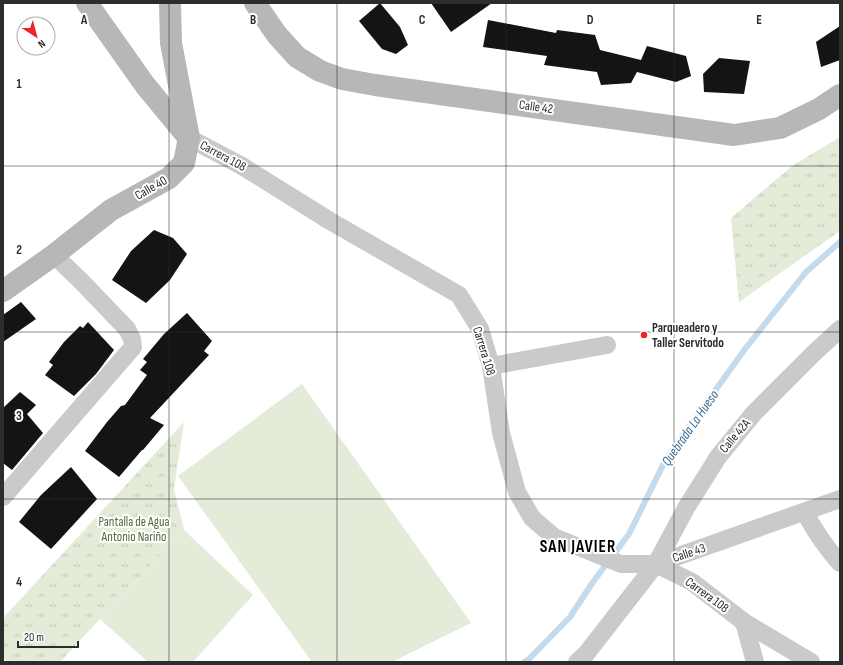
<svg xmlns="http://www.w3.org/2000/svg" width="843" height="665" font-family="'Sofia Sans Condensed',sans-serif">
  <style>
    .grass { fill: url(#grass-tufts) }
    .pitch { fill: #e2ecd9 }
    .lines { fill: none; stroke-linecap: round; stroke-linejoin: round }
    .stream { stroke: #c4dbed; stroke-width: 6 }
    .building { fill: #141414 }
    .street { stroke: #cacaca; stroke-width: 18 }
    .secondary { stroke: #b7b7b7; stroke-width: 22 }
    .grid { fill: none; stroke: #2d2d2d; stroke-width: 1; stroke-opacity: 0.55 }
    .poi-dot { fill: #ee252a; stroke: #fff; stroke-width: 1.5 }
    .labels { text-anchor: middle; dominant-baseline: central; stroke-width: 4; stroke-linejoin: round; paint-order: stroke }
    .street-label { font-size: 13px; fill: #2d2d2d; stroke: #fff }
    .poi-label { font-size: 13px; font-weight: bold; fill: #2d2d2d; stroke: #fff; text-anchor: start }
    .park-label { font-size: 13px; fill: #4e6b38; stroke: #fff }
    .water-label { font-size: 14px; font-style: italic; fill: #376b93; stroke: #fff }
    .district-label { font-size: 17px; font-weight: bold; letter-spacing: 1px; fill: #000; stroke: #fff }
    .grid-label { font-size: 13px; text-anchor: middle; font-weight: bold; fill: #2d2d2d; stroke: #fff; stroke-width: 4; stroke-linejoin: round; paint-order: stroke }
  </style>
  <defs>
    <pattern id="grass-tufts" width="24" height="20" patternUnits="userSpaceOnUse"><rect width="24" height="20" fill="#e2ecd9"/><path d="M3 7l-1-3M5 7V3M7 7l1-3M15 17l-1-3M17 17v-4M19 17l1-3" fill="none" stroke="#c2cbbb"/></pattern>
  </defs>
  <rect width="100%" height="100%" fill="#fff"/>
  <!-- grass -->
  <g class="grass">
    <path d="M840,137V231L739,302L731,218L792,166Z"/>
    <path d="M184,422L174,489L184,530L100,619L60,662H8L3,658V618Z"/>
  </g>
  <!-- pitch -->
  <g class="pitch">
    <path d="M302,384L471,623L392,662H312L178,476Z"/>
    <path d="M184,530L253,595L193,662H148L100,619Z"/>
  </g>
  <g class="lines">
    <!-- stream -->
    <path class="stream" d="M524,662L529,659L570,617L593,582L629,534L666,459L745,349L806,272L840,242"/>
  </g>
  <!-- building -->
  <g class="building">
    <path d="M380,3L400,27L408,45L396,54L382,49L359,21Z"/>
    <path d="M431,3H492L451,32Z"/>
    <path d="M488,20L556,33L557,30L595,35L600,50L641,60L647,46L686,56L691,76L676,82L637,72L631,83L601,85L597,72L544,65L547,56L483,47Z"/>
    <path d="M840,26V60L821,67L816,42Z"/>
    <path d="M719,58L750,61L744,94L704,92L703,74Z"/>
    <path d="M154,230L173,238L187,254L170,280L146,303L112,280L131,251Z"/>
    <path d="M21,302L36,319L3,342V315Z"/>
    <path d="M187,313L212,341L204,351L209,355L150,418L164,425L143,450H142L119,477L85,451L107,422L121,406L125,405L147,375L140,370L147,362L143,359L164,334Z"/>
    <path d="M88,322L114,350L96,374L74,396L45,375L53,365L49,362L64,342L80,326L83,328Z"/>
    <path d="M20,392L36,405L27,414L43,433L12,470L3,463V408Z"/>
    <path d="M71,467L97,499L51,549L19,522L41,495Z"/>
  </g>
  <g class="lines">
    <!-- street -->
    <g class="street">
      <path d="M189,138L242,166L330,221L459,295L480,329L491,366L501,433L517,492L532,518L554,537L621,564H656L692,582L744,622L811,662"/>
      <path d="M491,366L607,345"/>
      <path d="M3,497L133,347L132,339L127,329L82,282L54,255"/>
      <path d="M805,513C815,531 826,548 840,563"/>
      <path d="M656,564L686,508L718,457L754,413L814,353L840,329"/>
      <path d="M744,622L755,662"/>
      <path d="M577,662L586,654L656,564L840,499"/>
    </g>
    <!-- secondary -->
    <g class="secondary">
      <path d="M87,3L145,85L187,136"/>
      <path d="M255,3L277,35L297,57L320,71L342,79L375,85L734,135L780,128L819,109L840,95"/>
      <path d="M3,291L54,255L111,210L169,178L184,163L189,138L171,43L170,3"/>
    </g>
  </g>
  <!-- grid -->
  <path class="grid" d="M169,3V662M337,3V662M506,3V662M674,3V662M3,166H840M3,332H840M3,499H840"/>
  <!-- markers -->
  <circle class="poi-dot" cx="644" cy="335" r="4"/>
  <g class="labels">
    <!-- street labels -->
    <g class="street-label">
      <text transform="translate(536 107) rotate(8)">Calle 42</text>
      <text transform="translate(223 156) rotate(28)">Carrera 108</text>
      <text transform="translate(151 188) rotate(-30)">Calle 40</text>
      <text transform="translate(484 351) rotate(73)">Carrera 108</text>
      <text transform="translate(735 436) rotate(-50)">Calle 42A</text>
      <text transform="translate(689 553) rotate(-19)">Calle 43</text>
      <text transform="translate(707 595) rotate(36)">Carrera 108</text>
    </g>
    <!-- poi labels -->
    <g class="poi-label">
      <text x="652" y="328">Parqueadero y<tspan x="652" dy="15">Taller Servitodo</tspan></text>
    </g>
    <!-- park labels -->
    <g class="park-label">
      <text x="134" y="522">Pantalla de Agua<tspan x="134" dy="15">Antonio Nariño</tspan></text>
    </g>
    <!-- water labels -->
    <g class="water-label">
      <text transform="translate(690 428) rotate(-55)">Quebrada La Hueso</text>
    </g>
    <!-- district labels -->
    <g class="district-label">
      <text x="578" y="547">SAN JAVIER</text>
    </g>
  </g>
  <g class="grid-label">
    <text x="84" y="24">A</text>
    <text x="253" y="24">B</text>
    <text x="422" y="24">C</text>
    <text x="590" y="24">D</text>
    <text x="759" y="24">E</text>
    <text x="19" y="88">1</text>
    <text x="19" y="254">2</text>
    <text x="19" y="420">3</text>
    <text x="19" y="586">4</text>
  </g>
  <!-- border -->
  <rect width="843" height="665" fill="none" stroke="#2d2d2d" stroke-width="8"/>
  <!-- north arrow -->
  <g transform="translate(36 36) rotate(144)"><circle r="19" fill="#ffffff" stroke="#ababab"/>
  <path d="M0-3L7 15L0 10L-7 15Z" fill="#ee252a"/>
  <text y="-6" font-size="11" font-weight="bold" text-anchor="middle" fill="#2d2d2d">N</text>
  </g>
  <!-- scale -->
  <path d="M18 641v6h60v-6" fill="none" stroke="#2d2d2d" stroke-width="2"/>
  <text x="24" y="641" font-size="12" fill="#2d2d2d" stroke="#ffffff" stroke-width="3" paint-order="stroke">20 m</text>
</svg>
